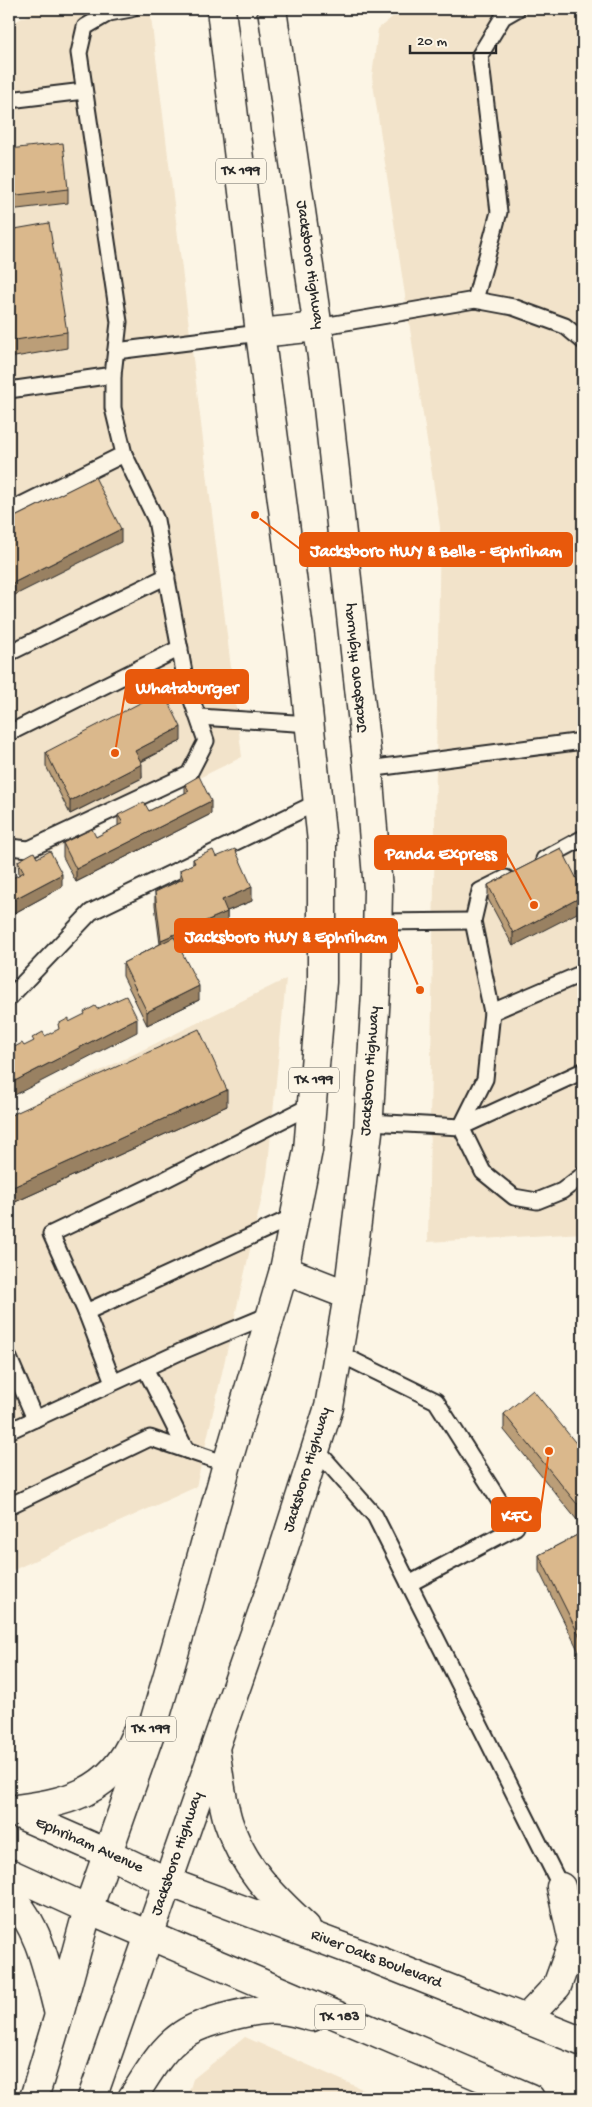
<svg xmlns="http://www.w3.org/2000/svg" width="592" height="2107" font-family="'Gochi Hand',sans-serif">
  <style>
    .built { fill: #f2e3ca }
    .lines { fill: none; stroke-linecap: round; stroke-linejoin: round }
    .service-casing { stroke: #2b2b2b; stroke-width: 19 }
    .primary-casing { stroke: #2b2b2b; stroke-width: 31 }
    .service { stroke: #fcf5e5; stroke-width: 15 }
    .primary { stroke: #fcf5e5; stroke-width: 28 }
    .wall { fill: #bb9e78; stroke: #2b2b2b }
    .shaded-wall { fill: #998162; stroke: #2b2b2b }
    .building { fill: #dab88c; stroke: #2b2b2b }
    .labels { text-anchor: middle; dominant-baseline: central; stroke-width: 4; stroke-linejoin: round; paint-order: stroke }
    .shield { fill: #fcf5e5; stroke: #6a6863; stroke-width: 1 }
    .shield-label { font-size: 15px; font-weight: bold; fill: #2b2b2b }
    .street-label { font-size: 16px; fill: #2b2b2b; stroke: #fcf5e5 }
    .leader { fill: none; stroke: #e8590c; stroke-width: 2 }
    .callout-dot { fill: #e8590c; stroke: #fcf5e5; stroke-width: 2 }
    .callout { fill: #e8590c; stroke: #e8590c; stroke-width: 2 }
    .callout-label { font-size: 18px; text-anchor: middle; font-weight: bold; fill: #fff }
  </style>
  <rect width="100%" height="100%" fill="#fcf5e5"/>
  <filter id="ink" filterUnits="userSpaceOnUse"><feTurbulence type="fractalNoise" baseFrequency=".02" numOctaves="2"/><feDisplacementMap in="SourceGraphic" scale="10" xChannelSelector="R" yChannelSelector="G"/><feConvolveMatrix kernelMatrix="1 2 1 2 8 2 1 2 1" color-interpolation-filters="sRGB"/></filter>
  <g filter="url(#ink)">
    <!-- built -->
    <g class="built">
      <path d="M39,9H150L242,757L9,871V25Z"/>
      <path d="M402,9H583V1233L428,1242L440,527L372,77L378,29Z"/>
      <path d="M286,979L267,1175L196,1487L9,1572V1116Z"/>
      <path d="M245,2037L382,2098H187L193,2079Z"/>
    </g>
    <g class="lines">
      <defs>
        <g id="service">
          <path d="M9,100L84,91"/>
          <path d="M475,300L499,212L480,55L503,17L517,9"/>
          <path d="M317,327L475,300L513,307L565,326L583,341"/>
          <path d="M116,351L260,333"/>
          <path d="M9,390L113,375"/>
          <path d="M9,511L124,454"/>
          <path d="M9,653L167,576"/>
          <path d="M199,717L310,724"/>
          <path d="M9,733L180,648"/>
          <path d="M368,769L583,741"/>
          <path d="M9,847L29,849L189,774L206,741L186,683L156,520L124,454L113,408V375L119,322L79,53L85,27L109,13L131,9"/>
          <path d="M544,859L583,838"/>
          <path d="M378,922L473,921"/>
          <path d="M9,998L91,912L318,802"/>
          <path d="M492,1012L583,973"/>
          <path d="M369,1122L461,1127L583,1071"/>
          <path d="M461,1127L485,1079L492,1012L473,921L480,891L506,878"/>
          <path d="M461,1127L483,1172L514,1197L537,1201L562,1191L583,1175"/>
          <path d="M295,1216L86,1312L51,1234L166,1179L312,1105"/>
          <path d="M86,1312L113,1382"/>
          <path d="M338,1353L436,1401L516,1527L409,1584"/>
          <path d="M9,1358L35,1419"/>
          <path d="M145,1368L186,1450"/>
          <path d="M9,1431L180,1352L271,1314"/>
          <path d="M315,1448L375,1516L561,1887"/>
          <path d="M9,1506L150,1438L227,1464"/>
        </g>
        <g id="primary">
          <path d="M260,333L317,327"/>
          <path d="M284,1270L348,1295"/>
          <path d="M215,1749C219,1772 221,1798 228,1821C242,1866 272,1896 306,1927"/>
          <path d="M9,1810L107,1853L168,1882L380,1961L583,2042"/>
          <path d="M9,1810C65,1803 111,1794 135,1736"/>
          <path d="M9,1873L88,1909L530,2098"/>
          <path d="M9,1895C40,1926 48,1972 59,2014"/>
          <path d="M526,2019L557,1986L573,1942L561,1887"/>
          <path d="M34,2098L59,2015L88,1909L155,1719L189,1602L227,1464L284,1270L308,1150L322,982V842L301,645L260,333L221,9"/>
          <path d="M92,2098L273,1582L329,1407L348,1295L368,1132L376,992L378,889L368,769L324,371L272,9"/>
          <path d="M132,2098C147,2076 160,2050 182,2035C203,2021 257,2007 282,2010C292,2011 302,2014 312,2017"/>
        </g>
      </defs>
      <!-- service casing -->
      <use href="#service" class="service-casing"/>
      <!-- primary casing -->
      <use href="#primary" class="primary-casing"/>
      <!-- service -->
      <use href="#service" class="service"/>
      <!-- primary -->
      <use href="#primary" class="primary"/>
    </g>
    <!-- wall -->
    <g class="wall">
      <path d="M9,149L68,189V203L9,210Z"/>
      <path d="M9,230L67,332V348L9,358Z"/>
      <path d="M181,741L141,762L142,778L70,814L46,766V752Z"/>
      <path d="M185,784L211,814L76,882L63,857V843L96,837L118,826V815L149,811L185,793Z"/>
      <path d="M561,848L513,946L488,899V885Z"/>
      <path d="M216,857L252,901L227,911V925L179,946L199,1000L147,1025L123,976V963L160,944L155,905V892L180,880V870L193,864V859Z"/>
      <path d="M37,858L62,887L9,916V880L19,875L18,861Z"/>
      <path d="M227,1106L13,1203L9,1194V1116Z"/>
      <path d="M504,1414L583,1452V1515L577,1520L504,1430Z"/>
      <path d="M583,1532V1660L539,1571V1555Z"/>
    </g>
    <!-- shaded-wall -->
    <g class="shaded-wall">
      <path d="M121,529V542L9,598V585Z"/>
      <path d="M181,727V741L135,764V751Z"/>
      <path d="M142,764V778L70,814V801Z"/>
      <path d="M211,801V814L76,882V869Z"/>
      <path d="M62,874V887L9,916V902Z"/>
      <path d="M252,887V901L222,913V900Z"/>
      <path d="M583,896V910L513,946V933Z"/>
      <path d="M227,912V925L161,954V940Z"/>
      <path d="M199,986V1000L147,1025V1012Z"/>
      <path d="M137,1018V1032L9,1098V1084Z"/>
      <path d="M227,1090V1106L13,1203V1187Z"/>
      <path d="M583,1499V1515L577,1520V1504Z"/>
    </g>
    <!-- building -->
    <g class="building">
      <path d="M63,143L68,189L9,196V149Z"/>
      <path d="M49,223L67,332L9,341V230Z"/>
      <path d="M95,477L121,529L9,585V520Z"/>
      <path d="M163,691L181,727L135,751L142,764L70,801L46,752Z"/>
      <path d="M199,776L211,801L76,869L63,843L92,829L96,837L123,823L118,815L144,802L149,811L189,791L185,784Z"/>
      <path d="M561,848L583,891V896L513,933L488,885Z"/>
      <path d="M235,849L252,887L222,900L227,912L161,940L155,892L183,879L180,870L195,863L193,859L213,850L216,857Z"/>
      <path d="M50,851L62,874L9,902V880L24,872L18,861L34,852L37,858Z"/>
      <path d="M174,937L199,986L147,1012L123,963Z"/>
      <path d="M126,996L137,1018L9,1084V1050L22,1043L24,1046L34,1041L32,1038L43,1032L45,1036L59,1029L58,1024L69,1018V1022L85,1014L84,1012L95,1006L97,1009Z"/>
      <path d="M199,1029L227,1090L13,1187L9,1178V1116Z"/>
      <path d="M533,1390L583,1452V1499L577,1504L504,1414Z"/>
      <path d="M583,1532V1643L539,1555Z"/>
    </g>
  </g>
  <g class="labels">
    <!-- shield labels -->
    <g class="shield">
      <rect x="216" y="158.5" width="50" height="25" rx="4"/>
      <rect x="289" y="1067.5" width="50" height="25" rx="4"/>
      <rect x="126" y="1716.5" width="50" height="25" rx="4"/>
      <rect x="315" y="2004.5" width="50" height="25" rx="4"/>
    </g>
    <g class="shield-label">
      <text x="241" y="171">TX 199</text>
      <text x="314" y="1080">TX 199</text>
      <text x="151" y="1729">TX 199</text>
      <text x="340" y="2017">TX 183</text>
    </g>
    <!-- street labels -->
    <g class="street-label">
      <text transform="translate(309 265) rotate(82)">Jacksboro Highway</text>
      <text transform="translate(356 668) rotate(-96)">Jacksboro Highway</text>
      <text transform="translate(371 1071) rotate(-86)">Jacksboro Highway</text>
      <text transform="translate(308 1470) rotate(-73)">Jacksboro Highway</text>
      <text transform="translate(89 1846) rotate(24)">Ephriham Avenue</text>
      <text transform="translate(178 1854) rotate(-71)">Jacksboro Highway</text>
      <text transform="translate(376 1960) rotate(21)">River Oaks Boulevard</text>
    </g>
  </g>
  <!-- callouts -->
  <path class="leader" d="M255 515L300 549M115 753L126 687M534 905L506 853M420 990L397 936M549 1451L540 1514"/>
  <g class="callout-dot">
    <circle cx="255" cy="515" r="5"/>
    <circle cx="115" cy="753" r="5"/>
    <circle cx="534" cy="905" r="5"/>
    <circle cx="420" cy="990" r="5"/>
    <circle cx="549" cy="1451" r="5"/>
  </g>
  <g class="callout">
    <rect x="300" y="533" width="272" height="33" rx="5"/>
    <rect x="126" y="670" width="122" height="33" rx="5"/>
    <rect x="375" y="836" width="131" height="33" rx="5"/>
    <rect x="175" y="919" width="222" height="33" rx="5"/>
    <rect x="492" y="1498" width="48" height="33" rx="5"/>
  </g>
  <g class="callout-label">
    <text x="436" y="556">Jacksboro HWY &amp; Belle - Ephriham</text>
    <text x="187" y="693">Whataburger</text>
    <text x="441" y="859">Panda Express</text>
    <text x="286" y="942">Jacksboro HWY &amp; Ephriham</text>
    <text x="516" y="1521">KFC</text>
  </g>
  <!-- margin -->
  <rect width="592" height="2107" fill="none" stroke="#fcf5e5" stroke-width="30"/>
  <rect x="15" y="15" width="562" height="2077" fill="none" stroke="#2b2b2b" stroke-width="2" filter="url(#ink)"/>
  <!-- scale -->
  <path d="M410 45v8h86v-8" fill="none" stroke="#2b2b2b" stroke-width="2.5"/>
  <text x="417" y="45" font-size="15" fill="#2b2b2b" stroke="#fcf5e5" stroke-width="4" paint-order="stroke">20 m</text>
</svg>
